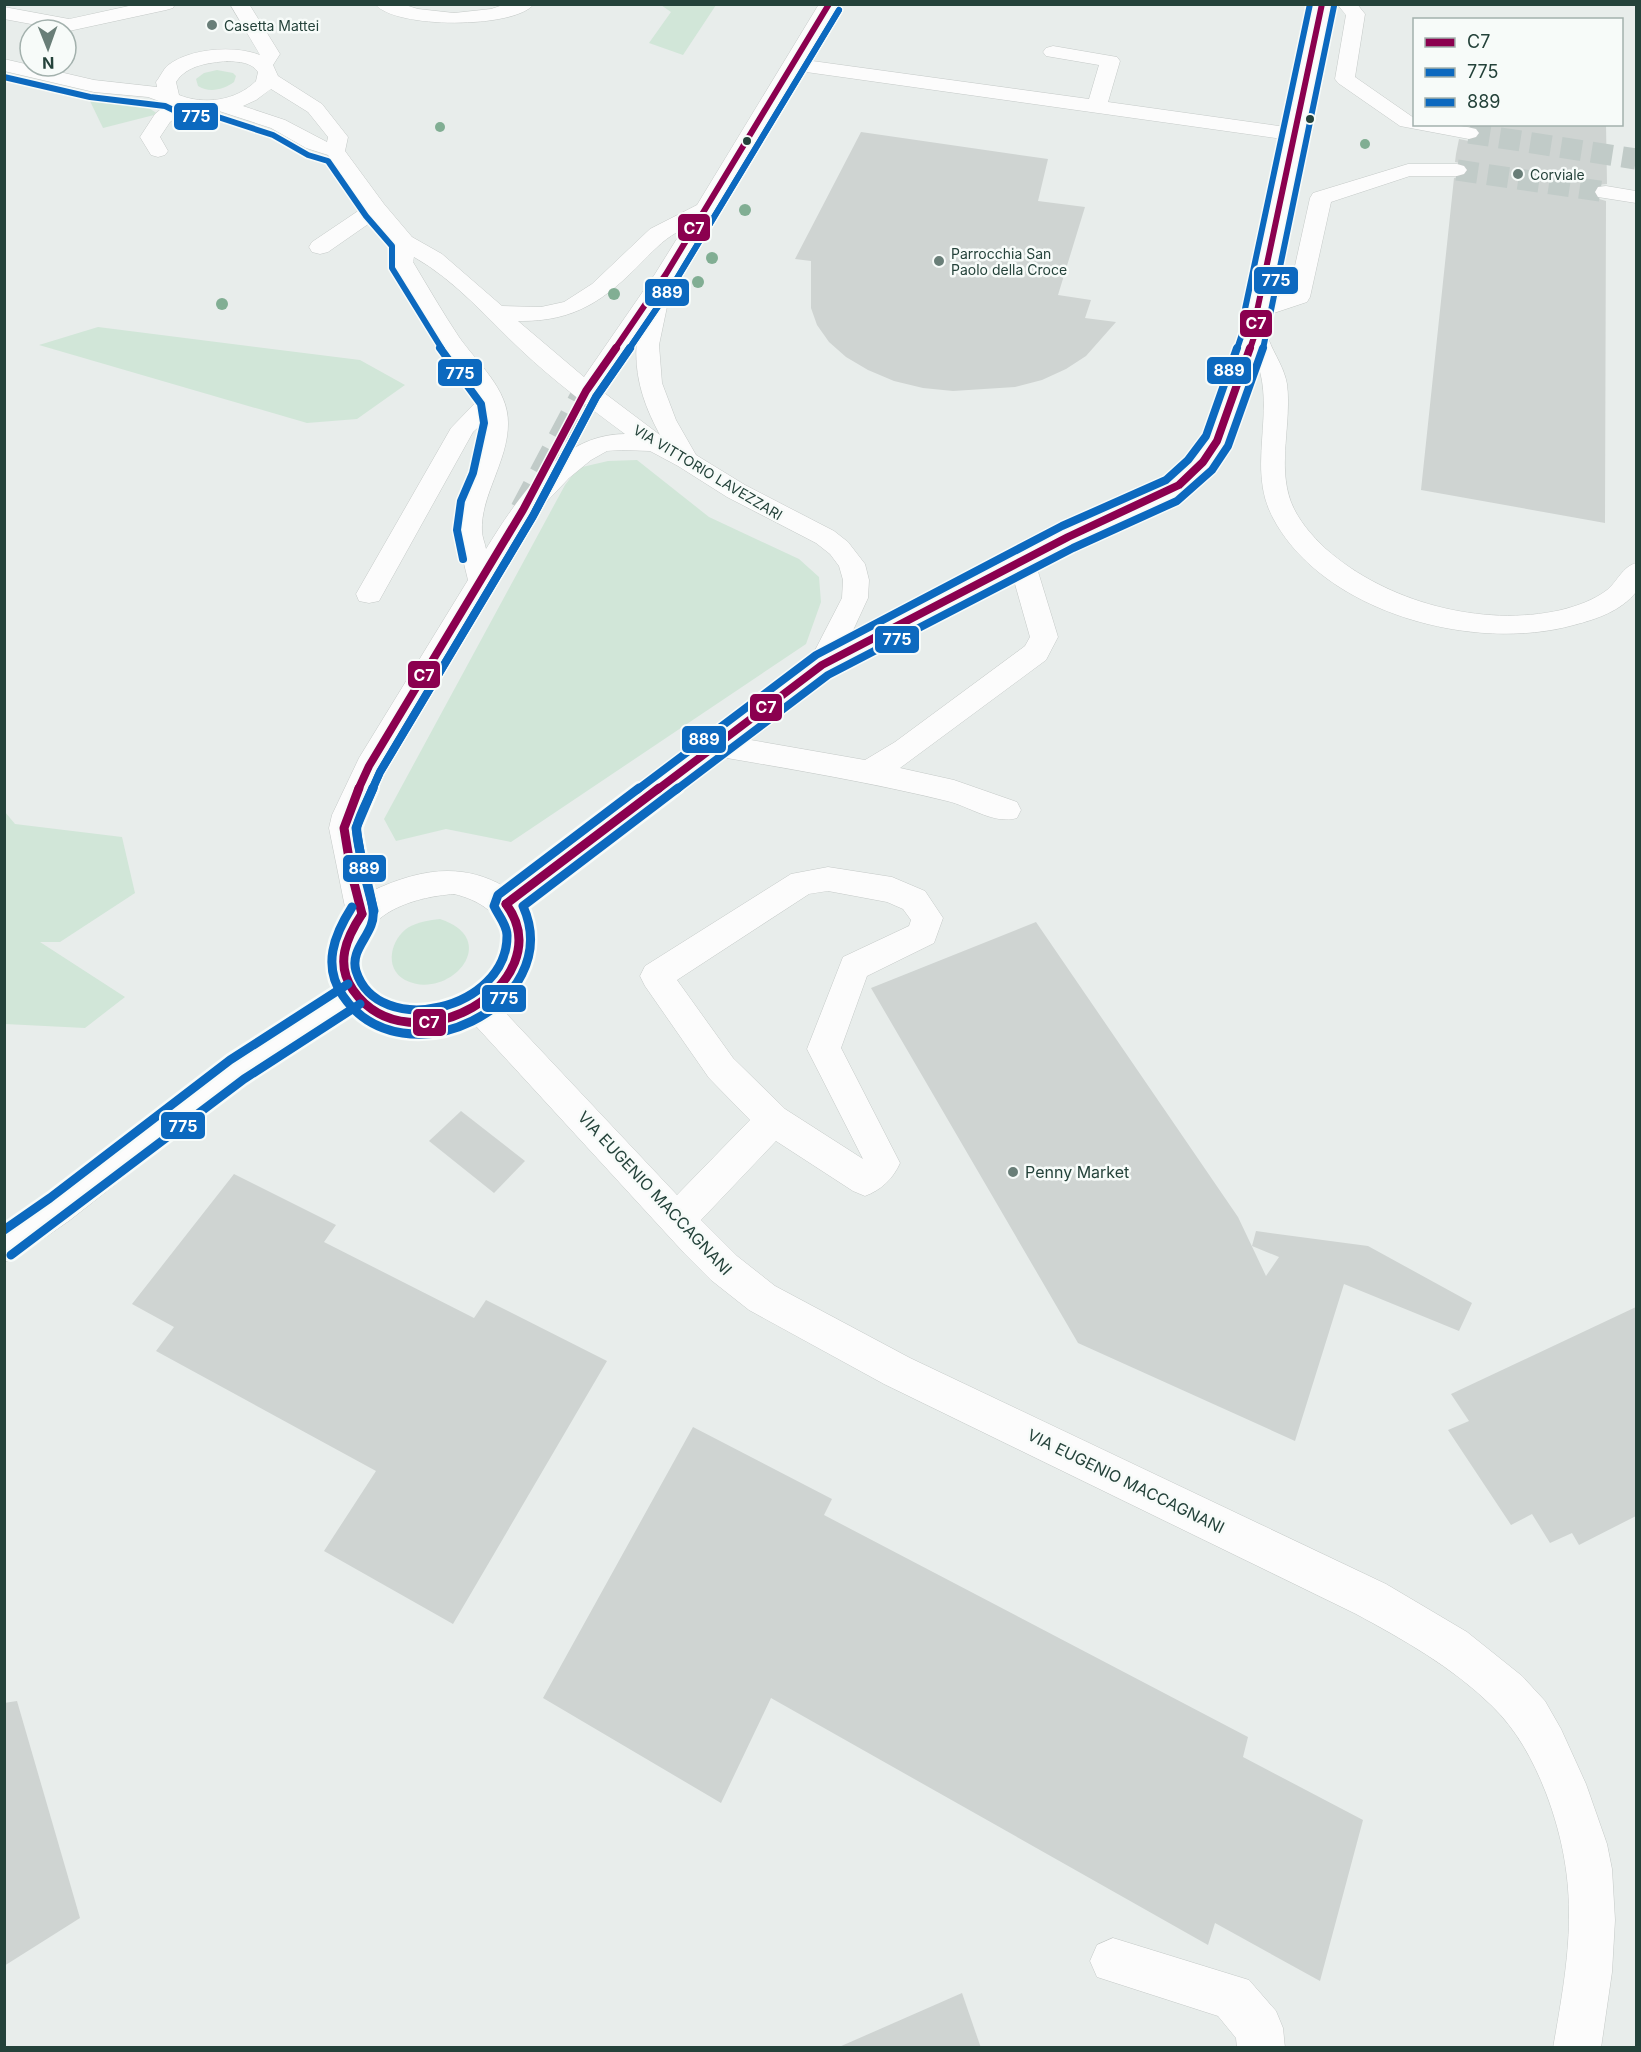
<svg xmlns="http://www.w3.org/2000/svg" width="1641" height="2052" font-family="Inter,sans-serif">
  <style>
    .green { fill: #d1e6d8 }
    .building { fill: #cfd4d2 }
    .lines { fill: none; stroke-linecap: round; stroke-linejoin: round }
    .minor-tunnel-far1 { stroke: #c1cbc8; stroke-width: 21; stroke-dasharray: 21 10; stroke-linecap: butt }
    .minor-tunnel { stroke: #c1cbc8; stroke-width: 26; stroke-dasharray: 26 14; stroke-linecap: butt }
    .minor-casing { stroke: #c5cac8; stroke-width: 1 }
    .minor { fill: #fcfcfc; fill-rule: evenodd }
    .bus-1-far2-casing { stroke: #f7fbf9; stroke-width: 9 }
    .bus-1-far1-casing { stroke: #f7fbf9; stroke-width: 11 }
    .bus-1-casing { stroke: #f7fbf9; stroke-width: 14 }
    .bus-2-far2-casing { stroke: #f7fbf9; stroke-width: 9 }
    .bus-2-far1-casing { stroke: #f7fbf9; stroke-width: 11 }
    .bus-2-casing { stroke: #f7fbf9; stroke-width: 14 }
    .bus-3-far2-casing { stroke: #f7fbf9; stroke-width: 9 }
    .bus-3-far1-casing { stroke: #f7fbf9; stroke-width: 11 }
    .bus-3-casing { stroke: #f7fbf9; stroke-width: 14 }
    .bus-1-far2 { stroke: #8b004f; stroke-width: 6 }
    .bus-1-far1 { stroke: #8b004f; stroke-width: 8 }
    .bus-1 { stroke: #8b004f; stroke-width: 9 }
    .bus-2-far2 { stroke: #0c69bf; stroke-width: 6 }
    .bus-2-far1 { stroke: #0c69bf; stroke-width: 8 }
    .bus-2 { stroke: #0c69bf; stroke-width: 9 }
    .bus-3-far2 { stroke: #0c69bf; stroke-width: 6 }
    .bus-3-far1 { stroke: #0c69bf; stroke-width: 8 }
    .bus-3 { stroke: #0c69bf; stroke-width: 9 }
    .tree { fill: #81ae93 }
    .poi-dot { fill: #697e78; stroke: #f7fbf9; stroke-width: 2 }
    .bus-dot { fill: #24423a; stroke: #f7fbf9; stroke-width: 2 }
    .labels { text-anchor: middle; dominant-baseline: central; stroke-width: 5; stroke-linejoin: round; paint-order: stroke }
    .far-poi-label { font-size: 14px; fill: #24423a; stroke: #f7fbf9; text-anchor: start }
    .far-street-label { font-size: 14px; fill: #24423a; stroke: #f7fbf9 }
    .poi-label { font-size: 16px; fill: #24423a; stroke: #f7fbf9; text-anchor: start }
    .street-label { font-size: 16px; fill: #24423a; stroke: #f7fbf9 }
    .line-badge { stroke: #f7fbf9; stroke-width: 2 }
    .badge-label { font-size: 16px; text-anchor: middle; font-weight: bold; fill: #fff }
  </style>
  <rect width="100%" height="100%" fill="#e8edeb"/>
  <!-- green -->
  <g class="green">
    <path d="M661,5H716L683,55L649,43L671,12Z"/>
    <path d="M217,70L233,73L236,76L234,82C223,90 209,93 198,86L196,79L204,73Z"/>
    <path d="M89,99H135L158,114L103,128Z"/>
    <path d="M98,327L360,360L405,385L357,419L307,423L39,345Z"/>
    <path d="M637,460L709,517L799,559L819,577L821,602L806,644L511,842L446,829L396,841L384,819L565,485L578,468L608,461Z"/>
    <path d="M5,812L15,824L122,837L135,893L60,942H40L125,997L85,1028L5,1024Z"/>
    <path d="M440,919C504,940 448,1002 405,980C383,968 391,938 409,927C419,922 429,920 440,919Z"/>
  </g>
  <!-- building -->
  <g class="building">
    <path d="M1465,124H1606L1607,184L1598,185L1593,191L1596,198L1606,201L1605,523L1421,490L1454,178L1465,176L1469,170L1465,164L1455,162L1456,154L1459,139L1469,141L1477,139L1481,133L1476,127Z"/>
    <path d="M861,132L1048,159L1038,201L1085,207L1058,295L1091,300L1085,318L1116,322L1086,356L1066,369L1042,380L1015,387L953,391L923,388L894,381L868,370L846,357L829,342L817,325L811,308V261L795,259Z"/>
    <path d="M1036,922L1238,1217L1266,1276L1279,1257L1252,1246L1256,1231L1368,1246L1472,1303L1459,1331L1344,1284L1295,1441L1078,1343L871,988Z"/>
    <path d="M461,1111L525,1161L494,1193L429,1141Z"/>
    <path d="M234,1174L336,1225L324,1242L474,1318L486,1300L607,1361L453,1624L324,1551L376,1471L156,1351L174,1327L132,1304Z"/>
    <path d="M1636,1307V1516L1579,1545L1572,1533L1550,1543L1532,1514L1511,1525L1448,1430L1469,1421L1451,1394Z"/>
    <path d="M693,1427L832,1499L824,1515L1248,1737L1243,1757L1363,1820L1320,1981L1215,1923L1208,1945L771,1698L721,1803L543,1698Z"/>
    <path d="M17,1701L80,1918L4,1966V1703Z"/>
    <path d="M962,1993L981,2048L839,2047Z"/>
  </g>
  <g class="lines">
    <!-- minor-tunnel-far1 -->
    <g class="minor-tunnel-far1">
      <path d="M1469,133L1636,159"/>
      <path d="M1457,170L1606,192"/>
    </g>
    <!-- minor-tunnel -->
    <path class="minor-tunnel" d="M523,510L586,391"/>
    <defs>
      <g id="minor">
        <path d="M138,4H175L173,8L166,10L69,31L4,19V7L69,19Z"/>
        <path d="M230,4H249L280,54L273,65L278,76L322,104L348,137L345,151L384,204L412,237L442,254L502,306L541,307L564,302L592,284L650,229L697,205L819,4H838L805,60L1089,99L1099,65L1046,56L1043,52L1046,48L1053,46L1117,57L1120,61L1108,102L1286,127L1313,4H1331L1271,299L1289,293L1310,198L1313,193L1408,164H1457L1464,166L1467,170L1464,174L1457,176H1410L1331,202L1310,297L1307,302L1268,315C1268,320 1266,328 1267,333C1269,347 1284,365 1287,384C1292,423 1277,464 1291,502C1298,520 1312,536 1326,549C1386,602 1482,628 1561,610C1577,606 1594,600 1607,590C1618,581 1622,567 1636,563V592C1621,611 1597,619 1574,625C1475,653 1323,613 1273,518C1246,468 1276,413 1257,362C1238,415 1229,461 1181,496L1077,543L1036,565L1058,637L1046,660L900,768L954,780L1017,802L1021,810L1017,818C994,825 969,806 947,801C873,783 797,770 721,757L525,907C544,946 530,979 500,1007L677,1195L750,1120L709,1078L645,986L640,976L645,966L791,874L828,867L892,877L925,891L943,918L934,943L867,976L841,1048L900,1163C893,1179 881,1190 865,1196L853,1191L776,1141L701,1220L737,1256L775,1286L910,1358L1386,1584L1467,1632L1522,1676L1545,1701L1561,1729L1586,1784L1607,1844L1612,1869L1615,1920L1612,1972L1601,2048H1553C1570,1952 1581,1886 1546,1793C1533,1760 1517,1730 1491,1705C1452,1667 1404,1640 1356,1614L884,1384L749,1310L711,1280L685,1254L474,1024C435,1040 383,1044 350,1014L249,1079L70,1220L17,1257L4,1262V1224L44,1196L225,1059L335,989C322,964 328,933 346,912L329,828L332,815L359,758L468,580L456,531L459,505L471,477L484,422L473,432L379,601L369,603L359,601L356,594L451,428L479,399L465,375L438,341L391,262L393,243L374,220L328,252L320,254L312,252L309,247L312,242L364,207L328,155L306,148L271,128L219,111L185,110L170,122L160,137L168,151L165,155L158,157L151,155L140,137L155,114L167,104L148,97L94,92L4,71V59L94,80L157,87L156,82C160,77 163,70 167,66C189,48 235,45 260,55ZM227,61C240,62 251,62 258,72L256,81C236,101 204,105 179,95L176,82C187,65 208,63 227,61ZM799,71L1283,139L1246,311L1243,334L1205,441L1199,450L1177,474L1163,484L1059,531L849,639L868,598L869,580L865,564L848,542L834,531L745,485L696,455L676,420L662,383L659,345L668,302L662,296ZM271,89L308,112L328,137L327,142L285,120L243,106L256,100ZM683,229L655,274L584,377L518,321C575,322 605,300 643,261C656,248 666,237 683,229ZM414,257C455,280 487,318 521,350C553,380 590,408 625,434C559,434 517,499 486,549C485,543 482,537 482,531C480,497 508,461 508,424C509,389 477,363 459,337C443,313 428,287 413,262ZM638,332C632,370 642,402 660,435L599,389ZM622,450L650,451L678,466L727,497L816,543L830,554L839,566L843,580L842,598L811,658L505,887C461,861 417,870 372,891L359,828L362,815L383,769L533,516L569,478L591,460L607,451ZM1013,577L1030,637L1025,646L895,742L865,760L745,739L832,672ZM828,891L887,902L903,909L911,920L909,926L843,957L807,1049L863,1159L785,1109L733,1058L677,980L809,894ZM454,894C505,906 521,945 481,983C473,992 463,1000 451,1004C440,1008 427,1008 415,1008C405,1008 393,1007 384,1002C369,994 362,982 360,966C355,914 413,897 454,894Z"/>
        <path d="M375,4H402L418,9L454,13L491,9L506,4H534C515,29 394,29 375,4Z"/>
        <path d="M1337,4H1357L1365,14L1355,77L1414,118V124C1436,124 1456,124 1476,129L1479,133L1476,137L1469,139L1400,126L1338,83L1335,79L1346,15Z"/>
        <path d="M1606,186L1636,191V203L1598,197L1595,192L1598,187Z"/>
        <path d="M1113,1938L1249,1980L1276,2011L1283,2028L1285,2048H1237L1236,2038L1218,2016L1097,1977L1090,1961L1097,1945Z"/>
      </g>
    </defs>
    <!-- minor casing -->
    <use href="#minor" class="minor-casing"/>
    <!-- minor -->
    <use href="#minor" class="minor"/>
    <defs>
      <g id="bus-1-far2">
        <path d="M615,349L666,274L829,4"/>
        <path d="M1250,349L1255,334L1257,311L1322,4"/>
      </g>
      <g id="bus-1-far1">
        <path d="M358,790L369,766L523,510L586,391L616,348"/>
        <path d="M657,790L822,665L1068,537L1179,485L1203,462L1217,441L1250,348"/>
      </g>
      <g id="bus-1">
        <path d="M359,788L344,828L351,871L362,914"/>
        <path d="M506,904L659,788"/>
        <path d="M362,914C346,938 335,964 353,990C410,1072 564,983 506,904"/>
      </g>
      <g id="bus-2-far2">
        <path d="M4,77L90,97L165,106L186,116L218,117L273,135L308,155L328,161L366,216L392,246V268L442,349"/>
        <path d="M629,349L676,280L839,10"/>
        <path d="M1263,349L1334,6"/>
      </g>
      <g id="bus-2-far1">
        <path d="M440,348L481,404L484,423L473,473L461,501L457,530L463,559"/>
        <path d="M372,790L380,772L533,516L596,397L630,348"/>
        <path d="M676,790L828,675L1073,548L1177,501L1212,470L1228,446L1263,348"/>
      </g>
      <g id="bus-2">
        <path d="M373,788L356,828L363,869L374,911"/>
        <path d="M352,907C334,935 322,966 343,996C403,1084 567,1005 523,906L678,788"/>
        <path d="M11,1255L244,1079L360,1004"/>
      </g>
      <g id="bus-3-far2">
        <path d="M629,349L676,280L839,10"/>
        <path d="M1237,349L1243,331L1245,309L1310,4"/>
      </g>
      <g id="bus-3-far1">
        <path d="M372,790L380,772L533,516L596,397L630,348"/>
        <path d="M637,790L816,655L1062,526L1166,480L1188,460L1206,436L1237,348"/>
      </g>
      <g id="bus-3">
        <path d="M373,788C368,800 360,814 357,826C354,840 372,893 373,911C376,933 349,948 356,971C378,1040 508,1010 507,935C507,925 498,915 494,906L498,895L639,788"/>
        <path d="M4,1230L50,1198L230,1060L348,984"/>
      </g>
    </defs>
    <!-- bus-1-far2 casing -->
    <use href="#bus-1-far2" class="bus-1-far2-casing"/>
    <!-- bus-1-far1 casing -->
    <use href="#bus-1-far1" class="bus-1-far1-casing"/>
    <!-- bus-1 casing -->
    <use href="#bus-1" class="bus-1-casing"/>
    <!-- bus-2-far2 casing -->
    <use href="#bus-2-far2" class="bus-2-far2-casing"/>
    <!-- bus-2-far1 casing -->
    <use href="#bus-2-far1" class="bus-2-far1-casing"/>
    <!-- bus-2 casing -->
    <use href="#bus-2" class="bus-2-casing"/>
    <!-- bus-3-far2 casing -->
    <use href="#bus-3-far2" class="bus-3-far2-casing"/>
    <!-- bus-3-far1 casing -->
    <use href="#bus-3-far1" class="bus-3-far1-casing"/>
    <!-- bus-3 casing -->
    <use href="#bus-3" class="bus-3-casing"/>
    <!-- bus-1-far2 -->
    <use href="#bus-1-far2" class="bus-1-far2"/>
    <!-- bus-1-far1 -->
    <use href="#bus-1-far1" class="bus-1-far1"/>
    <!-- bus-1 -->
    <use href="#bus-1" class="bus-1"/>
    <!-- bus-2-far2 -->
    <use href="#bus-2-far2" class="bus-2-far2"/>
    <!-- bus-2-far1 -->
    <use href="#bus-2-far1" class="bus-2-far1"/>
    <!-- bus-2 -->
    <use href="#bus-2" class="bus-2"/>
    <!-- bus-3-far2 -->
    <use href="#bus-3-far2" class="bus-3-far2"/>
    <!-- bus-3-far1 -->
    <use href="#bus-3-far1" class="bus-3-far1"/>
    <!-- bus-3 -->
    <use href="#bus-3" class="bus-3"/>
  </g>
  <!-- trees -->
  <g class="tree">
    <circle cx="440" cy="127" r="5"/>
    <circle cx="1365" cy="144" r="5"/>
    <circle cx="745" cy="210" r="6"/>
    <circle cx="712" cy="258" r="6"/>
    <circle cx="698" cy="282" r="6"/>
    <circle cx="614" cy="294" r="6"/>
    <circle cx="222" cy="304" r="6"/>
  </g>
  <!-- markers -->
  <g class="poi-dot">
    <circle cx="212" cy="25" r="6"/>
    <circle cx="1518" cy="174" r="6"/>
    <circle cx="939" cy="261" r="6"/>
    <circle cx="1013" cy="1172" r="6"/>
  </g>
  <g class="bus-dot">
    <circle cx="1310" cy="119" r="5"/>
    <circle cx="747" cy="141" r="5"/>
  </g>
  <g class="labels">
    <!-- far-poi labels -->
    <g class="far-poi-label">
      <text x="224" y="25">Casetta Mattei</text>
      <text x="1530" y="174">Corviale</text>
      <text x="951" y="253">Parrocchia San<tspan x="951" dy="16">Paolo della Croce</tspan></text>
    </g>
    <!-- far-street labels -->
    <g class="far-street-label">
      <text transform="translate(708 472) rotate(31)">VIA VITTORIO LAVEZZARI</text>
    </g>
    <!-- poi labels -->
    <g class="poi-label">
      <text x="1025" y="1172">Penny Market</text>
    </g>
    <!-- street labels -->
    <g class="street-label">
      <text transform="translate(655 1193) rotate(47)">VIA EUGENIO MACCAGNANI</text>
      <text transform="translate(1126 1481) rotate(26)">VIA EUGENIO MACCAGNANI</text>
    </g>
  </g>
  <g class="line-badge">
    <rect x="173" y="102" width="46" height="29" rx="6" fill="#0c69bf"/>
    <rect x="677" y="213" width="34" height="29" rx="6" fill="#8b004f"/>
    <rect x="1253" y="266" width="46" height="29" rx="6" fill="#0c69bf"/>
    <rect x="644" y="278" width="46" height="29" rx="6" fill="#0c69bf"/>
    <rect x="1239" y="309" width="34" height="29" rx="6" fill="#8b004f"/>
    <rect x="1206" y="356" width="46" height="29" rx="6" fill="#0c69bf"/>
    <rect x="437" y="358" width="46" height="29" rx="6" fill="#0c69bf"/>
    <rect x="874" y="625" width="46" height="29" rx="6" fill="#0c69bf"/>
    <rect x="407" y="660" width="34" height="29" rx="6" fill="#8b004f"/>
    <rect x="749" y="693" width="34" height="29" rx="6" fill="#8b004f"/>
    <rect x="681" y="725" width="46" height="29" rx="6" fill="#0c69bf"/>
    <rect x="342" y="854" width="45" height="29" rx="6" fill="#0c69bf"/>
    <rect x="481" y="984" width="46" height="29" rx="6" fill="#0c69bf"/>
    <rect x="412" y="1008" width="35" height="29" rx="6" fill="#8b004f"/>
    <rect x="160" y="1111" width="46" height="29" rx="6" fill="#0c69bf"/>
  </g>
  <g class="badge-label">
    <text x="196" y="122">775</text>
    <text x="694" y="234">C7</text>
    <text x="1276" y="286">775</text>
    <text x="667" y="298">889</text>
    <text x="1256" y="329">C7</text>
    <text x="1229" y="376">889</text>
    <text x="460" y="379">775</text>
    <text x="897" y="645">775</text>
    <text x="424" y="681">C7</text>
    <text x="766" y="713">C7</text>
    <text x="704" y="745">889</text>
    <text x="364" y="874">889</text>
    <text x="504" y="1004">775</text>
    <text x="429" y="1028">C7</text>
    <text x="183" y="1132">775</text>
  </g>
  <!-- border -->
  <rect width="1641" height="2052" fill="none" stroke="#24423a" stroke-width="12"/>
  <!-- legend -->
  <rect x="1413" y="18" width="210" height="108" fill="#f7fbf9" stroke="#a3b1ad" stroke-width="1.5"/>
  <rect x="1425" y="38" width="30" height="9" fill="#8b004f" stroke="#a3b1ad" stroke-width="1.5"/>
  <text x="1467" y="48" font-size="18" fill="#24423a">C7</text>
  <rect x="1425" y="68" width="30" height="9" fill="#0c69bf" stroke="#a3b1ad" stroke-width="1.5"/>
  <text x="1467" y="78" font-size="18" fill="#24423a">775</text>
  <rect x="1425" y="98" width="30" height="9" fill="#0c69bf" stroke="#a3b1ad" stroke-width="1.5"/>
  <text x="1467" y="108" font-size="18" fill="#24423a">889</text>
  <!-- north arrow -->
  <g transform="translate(48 48) rotate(179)"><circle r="28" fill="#f7fbf9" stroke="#a3b1ad" stroke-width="1.5"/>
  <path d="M0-4.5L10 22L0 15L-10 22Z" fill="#697e78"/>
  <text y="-9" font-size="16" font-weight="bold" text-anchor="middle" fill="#24423a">N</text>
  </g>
</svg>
